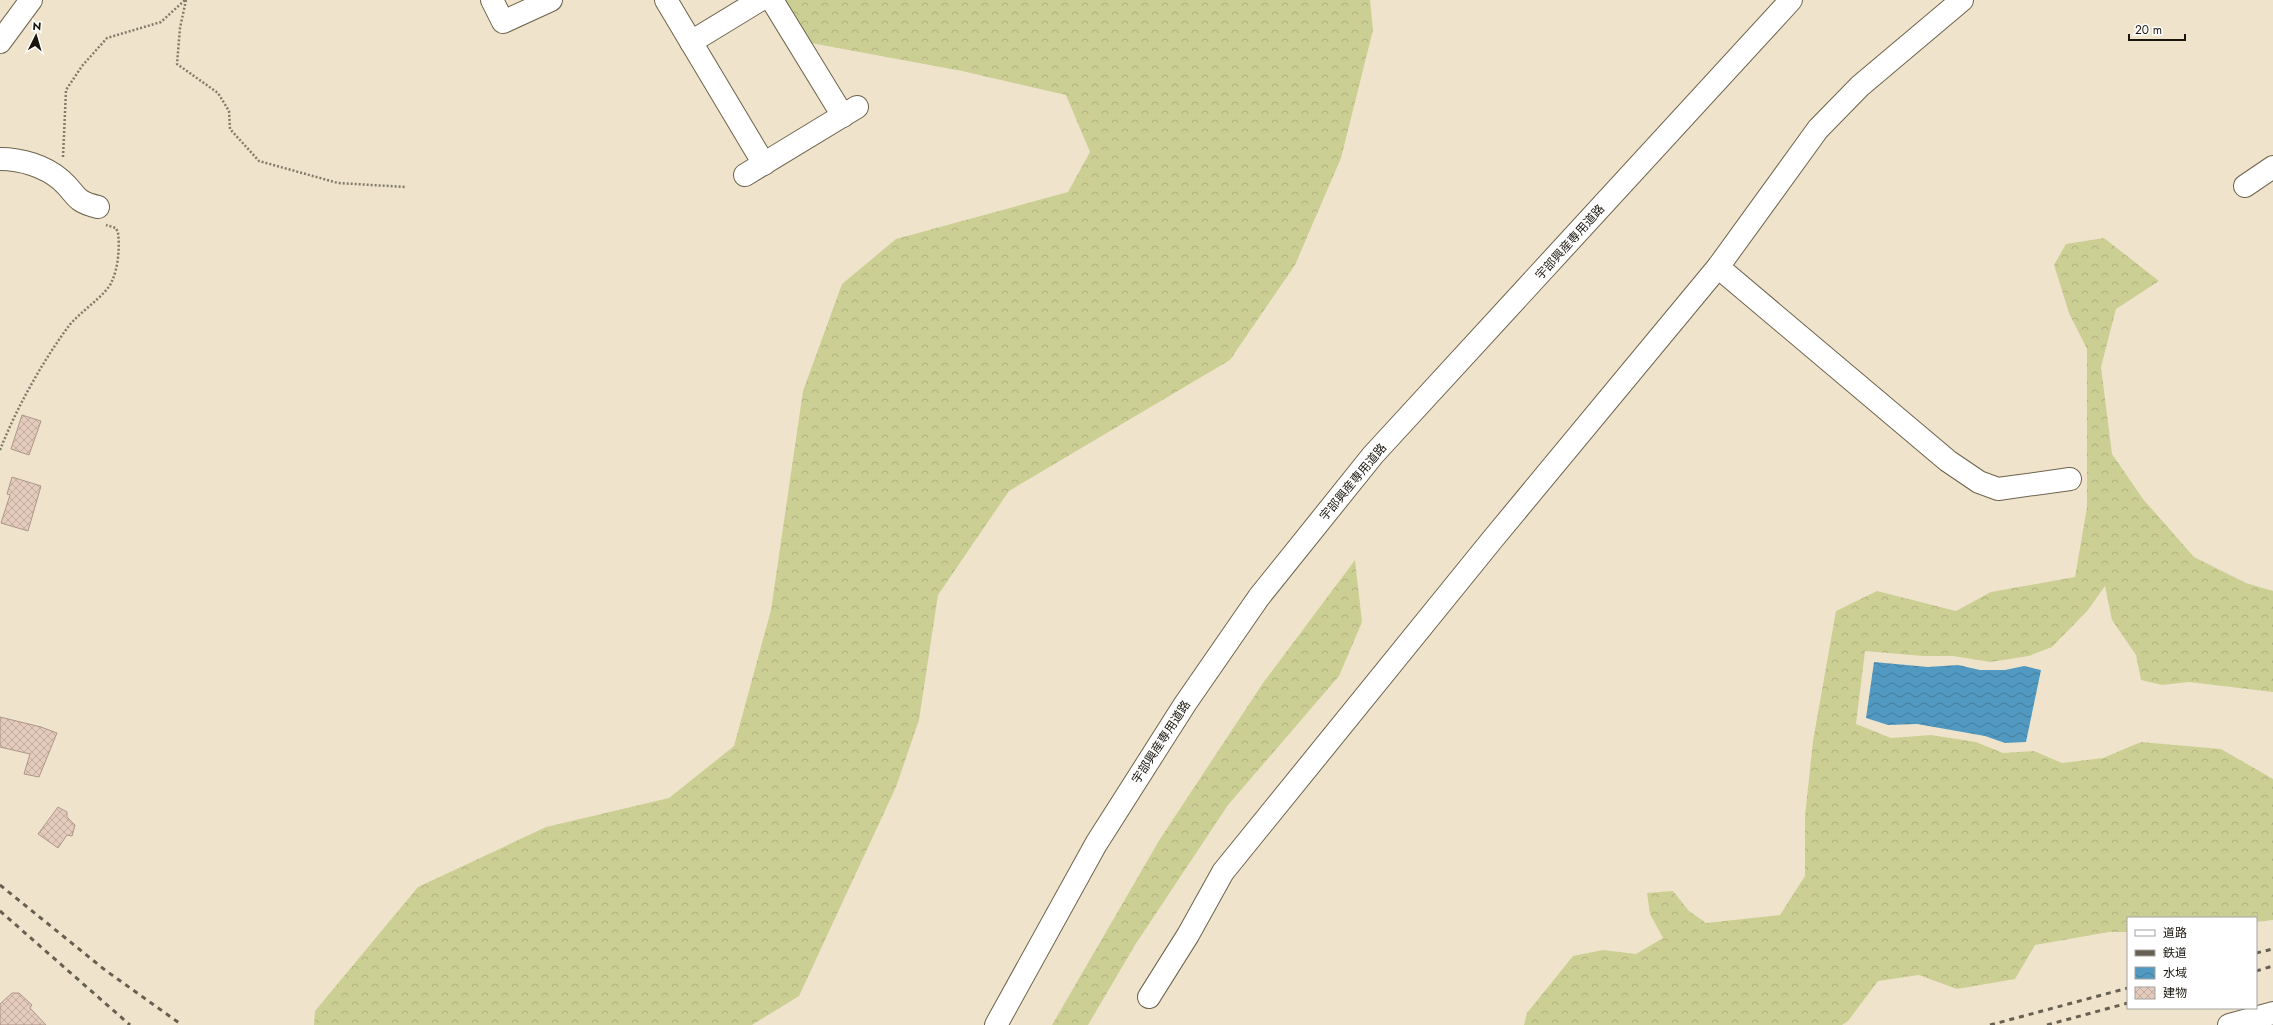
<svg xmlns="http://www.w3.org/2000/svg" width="2273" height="1025" font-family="Jost,'Noto Sans JP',sans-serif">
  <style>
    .forest { fill: url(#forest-crowns) }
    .water { fill: url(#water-waves) }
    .building { fill: url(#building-cross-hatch); stroke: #ae9688 }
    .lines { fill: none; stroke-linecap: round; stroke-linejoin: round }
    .minor-casing { stroke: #6d634d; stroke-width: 24 }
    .path { stroke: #827b6b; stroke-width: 2.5; stroke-dasharray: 2 2; stroke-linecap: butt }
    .minor { stroke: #fff; stroke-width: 22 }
    .rail { stroke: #676052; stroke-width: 3; stroke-dasharray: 5 5; stroke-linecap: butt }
    .labels { text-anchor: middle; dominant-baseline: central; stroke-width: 4; stroke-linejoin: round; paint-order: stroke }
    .street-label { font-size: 12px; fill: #1a160e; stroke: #fff }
  </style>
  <defs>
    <pattern id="forest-crowns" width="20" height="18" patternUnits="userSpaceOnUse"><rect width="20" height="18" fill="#cccf94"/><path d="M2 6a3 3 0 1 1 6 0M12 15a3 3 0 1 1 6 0" fill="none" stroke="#afb17e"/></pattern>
    <pattern id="water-waves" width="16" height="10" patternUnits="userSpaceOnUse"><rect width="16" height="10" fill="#5199c1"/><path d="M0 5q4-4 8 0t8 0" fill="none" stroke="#427c9b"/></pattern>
    <pattern id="building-cross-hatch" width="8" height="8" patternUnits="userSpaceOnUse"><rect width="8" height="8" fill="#e3cabb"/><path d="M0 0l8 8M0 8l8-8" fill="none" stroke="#c2ada0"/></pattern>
  </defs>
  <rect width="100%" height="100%" fill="#efe4cb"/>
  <!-- forest -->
  <g class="forest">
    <path d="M764,0H1370L1373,30L1341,158L1295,265L1230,360L1009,491L938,595L919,720L896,787L799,996L752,1025H314L315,1011L418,887L546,827L669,798L734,746L771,610L803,391L842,284L896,239L1068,192L1090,152L1066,95L962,71L789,39Z"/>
    <path d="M2104,238L2159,281L2116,309L2101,367L2112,454L2143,499L2194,557L2246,583L2273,591V692L2189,682L2162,685L2141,680L2136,655L2112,620L2105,586L2088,610L2052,647L2029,656L1990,662L1953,656H1923L1865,651L1856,724L1891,738L1931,735L1976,742L2003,753L2034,751L2062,763L2103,758L2141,742L2221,749L2273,779V920L2256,922V918H2128V932H2109L2035,945L2015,979L1957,989L1919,975L1878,981L1848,1021L1842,1025H1524L1527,1013L1573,956L1603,950L1636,954L1663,938L1650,914L1647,893L1673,891L1689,911L1706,923L1780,915L1805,876V816L1813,741L1836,611L1877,591L1956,611L1991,592L2075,577L2087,507V349L2069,313L2054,265L2066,244Z"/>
    <path d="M1355,560L1362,622L1339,676L1228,805L1135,945L1088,1025H1052L1160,839L1263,683Z"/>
  </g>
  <!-- water -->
  <path class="water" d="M1874,662L1928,667L1958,665L1980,670H2005L2024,666L2041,670L2026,742L2005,743L1985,736L1917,724L1888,725L1866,718Z"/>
  <!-- building -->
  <g class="building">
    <path d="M22,415L41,421L29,455L11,449Z"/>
    <path d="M12,477L41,486L28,531L1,523L10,495L7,494Z"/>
    <path d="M0,717L41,727L57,733L39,777L24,774L30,754L0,747Z"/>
    <path d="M58,807L67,812V817L75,825L72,836L67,835L58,848L38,834Z"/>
    <path d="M12,993H19L32,1005L30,1008L46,1025H0V1004Z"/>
  </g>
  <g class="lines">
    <defs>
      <g id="minor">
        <path d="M492,0L503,22L551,0"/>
        <path d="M666,0L764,164"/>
        <path d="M772,0L843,116"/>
        <path d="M0,42L31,0"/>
        <path d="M691,42L760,0"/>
        <path d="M0,159C21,159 45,166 61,180C78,195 73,201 98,207"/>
        <path d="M745,175L857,107"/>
        <path d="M2245,186L2273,167"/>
        <path d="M1718,267L1948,461L1979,482L1998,489L2070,479"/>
        <path d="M1149,997L1188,935L1223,872L1492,540L1718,267L1818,129L1860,86L1962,0"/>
        <path d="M996,1025L1096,844L1185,704L1259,597L1373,455L1791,0"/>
        <path d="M2229,1025L2273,1013"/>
      </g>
    </defs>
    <!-- minor casing -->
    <use href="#minor" class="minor-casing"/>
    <!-- path -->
    <g class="path">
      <path d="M186,0L180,28L177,64L218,93L229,111L230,129L259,161L338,183L406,187"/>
      <path d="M63,157L66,90L82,66L107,38L161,22L185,0"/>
      <path d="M0,450C17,407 41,364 68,327C78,313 107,295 112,281C118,268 120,248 118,233L116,228L106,225"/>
    </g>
    <!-- minor -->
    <use href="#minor" class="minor"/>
    <!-- rail -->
    <g class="rail">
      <path d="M0,885L105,970L182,1025"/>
      <path d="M0,911L130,1025"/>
      <path d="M2256,953L2273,949"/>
      <path d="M2256,971L2273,966"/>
      <path d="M1990,1025L2128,988"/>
      <path d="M2047,1025L2128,1003"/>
    </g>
  </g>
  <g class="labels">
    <!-- street labels -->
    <g class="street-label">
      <text transform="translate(1570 242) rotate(-48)">宇部興産専用道路</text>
      <text transform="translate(1353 482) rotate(-50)">宇部興産専用道路</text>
      <text transform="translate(1161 742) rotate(-57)">宇部興産専用道路</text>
    </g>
  </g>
  <!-- legend -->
  <rect x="2127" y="917" width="130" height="92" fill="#ffffff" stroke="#a3a29f"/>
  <rect x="2135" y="930" width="20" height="6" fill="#ffffff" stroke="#a3a29f"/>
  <text x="2163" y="937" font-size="12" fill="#1a160e">道路</text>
  <rect x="2135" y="950" width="20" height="6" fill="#676052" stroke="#a3a29f"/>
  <text x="2163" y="957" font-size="12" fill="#1a160e">鉄道</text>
  <rect x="2135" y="967" width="20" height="12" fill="url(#water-waves)" stroke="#a3a29f"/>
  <text x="2163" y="977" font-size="12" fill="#1a160e">水域</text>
  <rect x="2135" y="987" width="20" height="12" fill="url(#building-cross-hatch)" stroke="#a3a29f"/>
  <text x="2163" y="997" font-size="12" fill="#1a160e">建物</text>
  <!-- north arrow -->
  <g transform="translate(36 36) rotate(5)" stroke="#ffffff" stroke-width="3" paint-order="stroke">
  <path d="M0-3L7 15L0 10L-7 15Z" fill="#1a160e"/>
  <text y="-6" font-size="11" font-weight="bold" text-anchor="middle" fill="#1a160e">N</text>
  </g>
  <!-- scale -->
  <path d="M2129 34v6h56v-6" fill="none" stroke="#1a160e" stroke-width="2"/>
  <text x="2135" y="34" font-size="12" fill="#1a160e" stroke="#ffffff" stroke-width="3" paint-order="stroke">20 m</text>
</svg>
